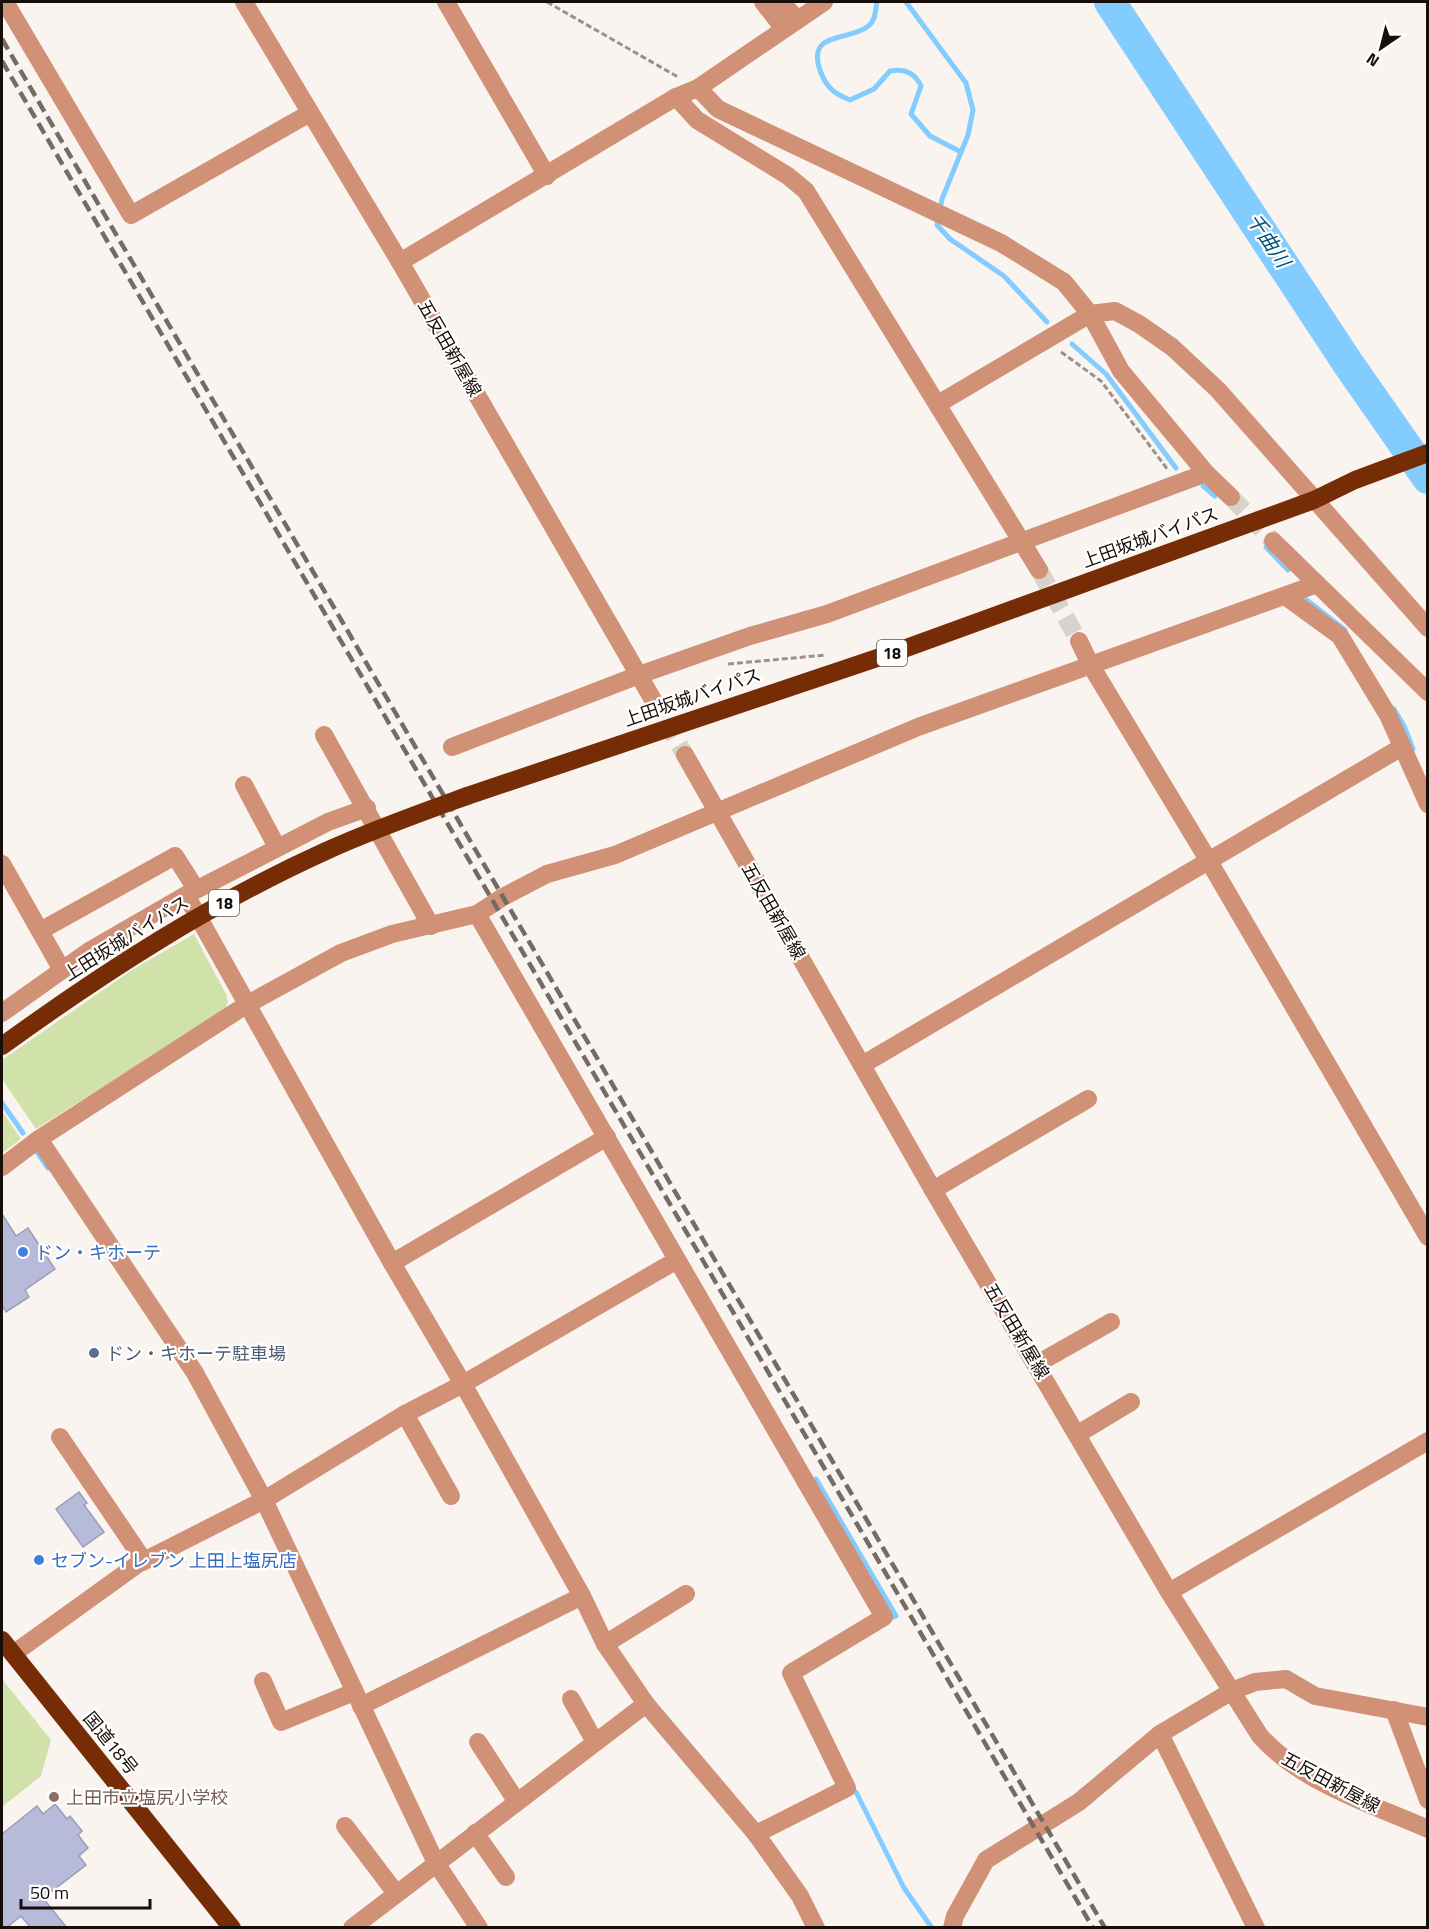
<svg xmlns="http://www.w3.org/2000/svg" width="1429" height="1929" font-family="'Titillium Web','Noto Sans JP',sans-serif">
  <style>
    .green { fill: #d0e2a9 }
    .lines { fill: none; stroke-linecap: round; stroke-linejoin: round }
    .stream { stroke: #82ccff; stroke-width: 5 }
    .river { stroke: #82ccff; stroke-width: 32 }
    .building { fill: #b7bad8; stroke: #9a9dba; stroke-width: 1.5 }
    .minor-tunnel { stroke: #d8d2cd; stroke-width: 18; stroke-dasharray: 18 9; stroke-linecap: butt }
    .path { stroke: #99918d; stroke-width: 3; stroke-dasharray: 6 3; stroke-linecap: butt }
    .minor { stroke: #d09177; stroke-width: 18 }
    .highway { stroke: #762d05; stroke-width: 18 }
    .rail { stroke: #736b66; stroke-width: 4.5; stroke-dasharray: 12 6; stroke-linecap: butt }
    .highway-bridge { stroke: #762d05; stroke-width: 18 }
    .shop-dot { fill: #3f7fe0; stroke: #fff; stroke-width: 2 }
    .service-dot { fill: #5c6f8a; stroke: #fff; stroke-width: 2 }
    .education-dot { fill: #8d6e63; stroke: #fff; stroke-width: 2 }
    .labels { text-anchor: middle; dominant-baseline: central; stroke-width: 4.5; stroke-linejoin: round; paint-order: stroke }
    .shield { fill: #fff; stroke: #5d5653; stroke-width: 1.5 }
    .shield-label { font-size: 16px; font-weight: bold; fill: #180e09 }
    .street-label { font-size: 18px; fill: #180e09; stroke: #fff }
    .shop-label { font-size: 18px; fill: #366cbe; stroke: #fff; text-anchor: start }
    .service-label { font-size: 18px; fill: #4e5e75; stroke: #fff; text-anchor: start }
    .education-label { font-size: 18px; fill: #785e54; stroke: #fff; text-anchor: start }
    .water-label { font-size: 20px; font-style: italic; fill: #00527b; stroke: #fff }
  </style>
  <rect width="100%" height="100%" fill="#faf4f0"/>
  <!-- green -->
  <g class="green">
    <path d="M194,934L226,994L228,1002L225,1010L36,1129L2,1079V1060L132,970Z"/>
    <path d="M2,1111L21,1139L2,1153Z"/>
    <path d="M2,1679L51,1740L41,1776L2,1807Z"/>
  </g>
  <g class="lines">
    <!-- stream -->
    <g class="stream">
      <path d="M877,2C875,11 876,21 867,27C846,42 805,31 821,73C827,88 835,94 850,100L874,89L890,71C905,68 915,73 921,86L911,114L930,136L961,152"/>
      <path d="M906,2L966,83L973,110L968,135L942,199L937,225L950,239L1004,276L1047,322"/>
      <path d="M1072,344L1106,374L1176,468"/>
      <path d="M1203,486L1215,496"/>
      <path d="M1266,547L1288,570"/>
      <path d="M1304,598L1345,630"/>
      <path d="M1394,709L1404,726L1413,749"/>
      <path d="M2,1103L23,1133"/>
      <path d="M37,1152L48,1168"/>
      <path d="M816,1479L896,1616L894,1617"/>
      <path d="M856,1792L904,1888L932,1928"/>
    </g>
    <!-- river -->
    <path class="river" d="M1110,2L1349,365L1428,478"/>
  </g>
  <!-- building -->
  <g class="building">
    <path d="M2,1214L16,1236L28,1228L55,1269L25,1290L29,1297L6,1312L2,1305Z"/>
    <path d="M79,1492L87,1503L84,1505L104,1532L83,1547L56,1509Z"/>
    <path d="M55,1804L67,1819L70,1816L82,1831L78,1835L88,1848L79,1856L86,1865L43,1898L67,1928H31L21,1916L6,1928H2V1834L37,1806L43,1814Z"/>
  </g>
  <g class="lines">
    <!-- minor-tunnel -->
    <g class="minor-tunnel">
      <path d="M1231,497L1273,541"/>
      <path d="M1039,570L1079,641"/>
      <path d="M652,698L685,755"/>
    </g>
    <!-- path -->
    <g class="path">
      <path d="M547,2L678,77"/>
      <path d="M1061,352L1101,381L1168,470"/>
      <path d="M728,664L826,655"/>
    </g>
    <!-- minor -->
    <g class="minor">
      <path d="M5,2L131,215L310,113"/>
      <path d="M244,2L400,262L652,698"/>
      <path d="M446,2L547,176"/>
      <path d="M763,2L784,29"/>
      <path d="M781,2L798,20"/>
      <path d="M698,88L718,109L1001,243L1064,282L1090,314L1121,371L1206,473L1231,497"/>
      <path d="M676,97L697,120L788,176L806,191L1039,570"/>
      <path d="M400,262L676,97L698,88L824,2"/>
      <path d="M938,404L1090,314L1115,311L1139,324L1172,347L1218,390L1428,628"/>
      <path d="M1273,541L1428,692"/>
      <path d="M1285,596L1340,636L1388,715L1428,804"/>
      <path d="M1079,641L1090,664L1210,863L1428,1237"/>
      <path d="M324,735L431,926"/>
      <path d="M452,747L639,675L750,636L827,614L1206,473"/>
      <path d="M685,755L933,1190L1169,1592L1260,1736C1302,1783 1371,1804 1428,1829"/>
      <path d="M244,785L277,847"/>
      <path d="M2,864L62,970"/>
      <path d="M186,895L328,822L367,808"/>
      <path d="M477,914L884,1617L791,1673L847,1788L756,1834"/>
      <path d="M40,931L175,856L196,889"/>
      <path d="M2,1013L89,951L186,895L392,1263L463,1384L582,1596L605,1644L646,1704L756,1834L800,1896L816,1928"/>
      <path d="M862,1065L1402,747"/>
      <path d="M39,1139L195,1373L264,1500L436,1863L479,1928"/>
      <path d="M2,1167L39,1139L246,1005L341,953L392,934L477,914L503,897L547,874L615,855L918,727L1317,584"/>
      <path d="M933,1190L1088,1099"/>
      <path d="M392,1263L607,1137"/>
      <path d="M1037,1364L1111,1322"/>
      <path d="M405,1414L451,1496"/>
      <path d="M1078,1434L1131,1402"/>
      <path d="M60,1437L144,1561"/>
      <path d="M1169,1592L1428,1441"/>
      <path d="M605,1644L686,1594"/>
      <path d="M13,1654L138,1564L264,1500L405,1414L463,1384L677,1260"/>
      <path d="M263,1681L281,1722L354,1692"/>
      <path d="M571,1699L595,1742"/>
      <path d="M361,1706L582,1596"/>
      <path d="M1394,1710L1428,1800"/>
      <path d="M1160,1734L1256,1928"/>
      <path d="M478,1742L517,1802"/>
      <path d="M345,1826L395,1892"/>
      <path d="M475,1833L506,1877"/>
      <path d="M352,1928L646,1704"/>
      <path d="M952,1928L955,1916L986,1860L1079,1802L1160,1734L1232,1691L1255,1682L1286,1679L1315,1696L1428,1717"/>
    </g>
    <!-- highway -->
    <g class="highway">
      <path d="M467,796L898,651L1314,500L1355,480L1428,453"/>
      <path d="M2,1640L232,1928"/>
    </g>
    <!-- rail -->
    <g class="rail">
      <path d="M2,39L1105,1928"/>
      <path d="M2,61L1093,1928"/>
    </g>
    <!-- highway-bridge -->
    <path class="highway-bridge" d="M2,1046C104,972 211,903 326,851C372,830 420,813 467,796"/>
  </g>
  <!-- markers -->
  <g class="shop-dot">
    <circle cx="23" cy="1252" r="6"/>
    <circle cx="39" cy="1560" r="6"/>
  </g>
  <circle class="service-dot" cx="94" cy="1353" r="6"/>
  <circle class="education-dot" cx="54" cy="1797" r="6"/>
  <g class="labels">
    <!-- shield labels -->
    <g class="shield">
      <rect x="877" y="640" width="30" height="26" rx="4.5"/>
      <rect x="209" y="890" width="30" height="26" rx="4.5"/>
    </g>
    <g class="shield-label">
      <text x="892" y="653">18</text>
      <text x="224" y="903">18</text>
    </g>
    <!-- street labels -->
    <g class="street-label">
      <text transform="translate(450 348) rotate(60)">五反田新屋線</text>
      <text transform="translate(1150 537) rotate(-20)">上田坂城バイパス</text>
      <text transform="translate(692 697) rotate(-19)">上田坂城バイパス</text>
      <text transform="translate(774 911) rotate(60)">五反田新屋線</text>
      <text transform="translate(126 938) rotate(-32)">上田坂城バイパス</text>
      <text transform="translate(1017 1331) rotate(59)">五反田新屋線</text>
      <text transform="translate(111 1743) rotate(51)">国道18号</text>
      <text transform="translate(1331 1782) rotate(28)">五反田新屋線</text>
    </g>
    <!-- shop labels -->
    <g class="shop-label">
      <text x="35" y="1252">ドン・キホーテ</text>
      <text x="51" y="1560">セブン-イレブン 上田上塩尻店</text>
    </g>
    <!-- service labels -->
    <g class="service-label">
      <text x="106" y="1353">ドン・キホーテ駐車場</text>
    </g>
    <!-- education labels -->
    <g class="education-label">
      <text x="66" y="1797">上田市立塩尻小学校</text>
    </g>
    <!-- water labels -->
    <g class="water-label">
      <text transform="translate(1269 240) rotate(56)">千曲川</text>
    </g>
  </g>
  <!-- border -->
  <rect width="1429" height="1929" fill="none" stroke="#180e09" stroke-width="6"/>
  <!-- north arrow -->
  <g transform="translate(1381 48) rotate(215)" stroke="#ffffff" stroke-width="4.5" paint-order="stroke">
  <path d="M0-4.5L10 22L0 15L-10 22Z" fill="#180e09"/>
  <text y="-9" font-size="16" font-weight="bold" text-anchor="middle" fill="#180e09">N</text>
  </g>
  <!-- scale -->
  <path d="M21 1899v9h129v-9" fill="none" stroke="#180e09" stroke-width="3"/>
  <text x="30" y="1899" font-size="18" fill="#180e09" stroke="#ffffff" stroke-width="4.5" paint-order="stroke">50 m</text>
</svg>
